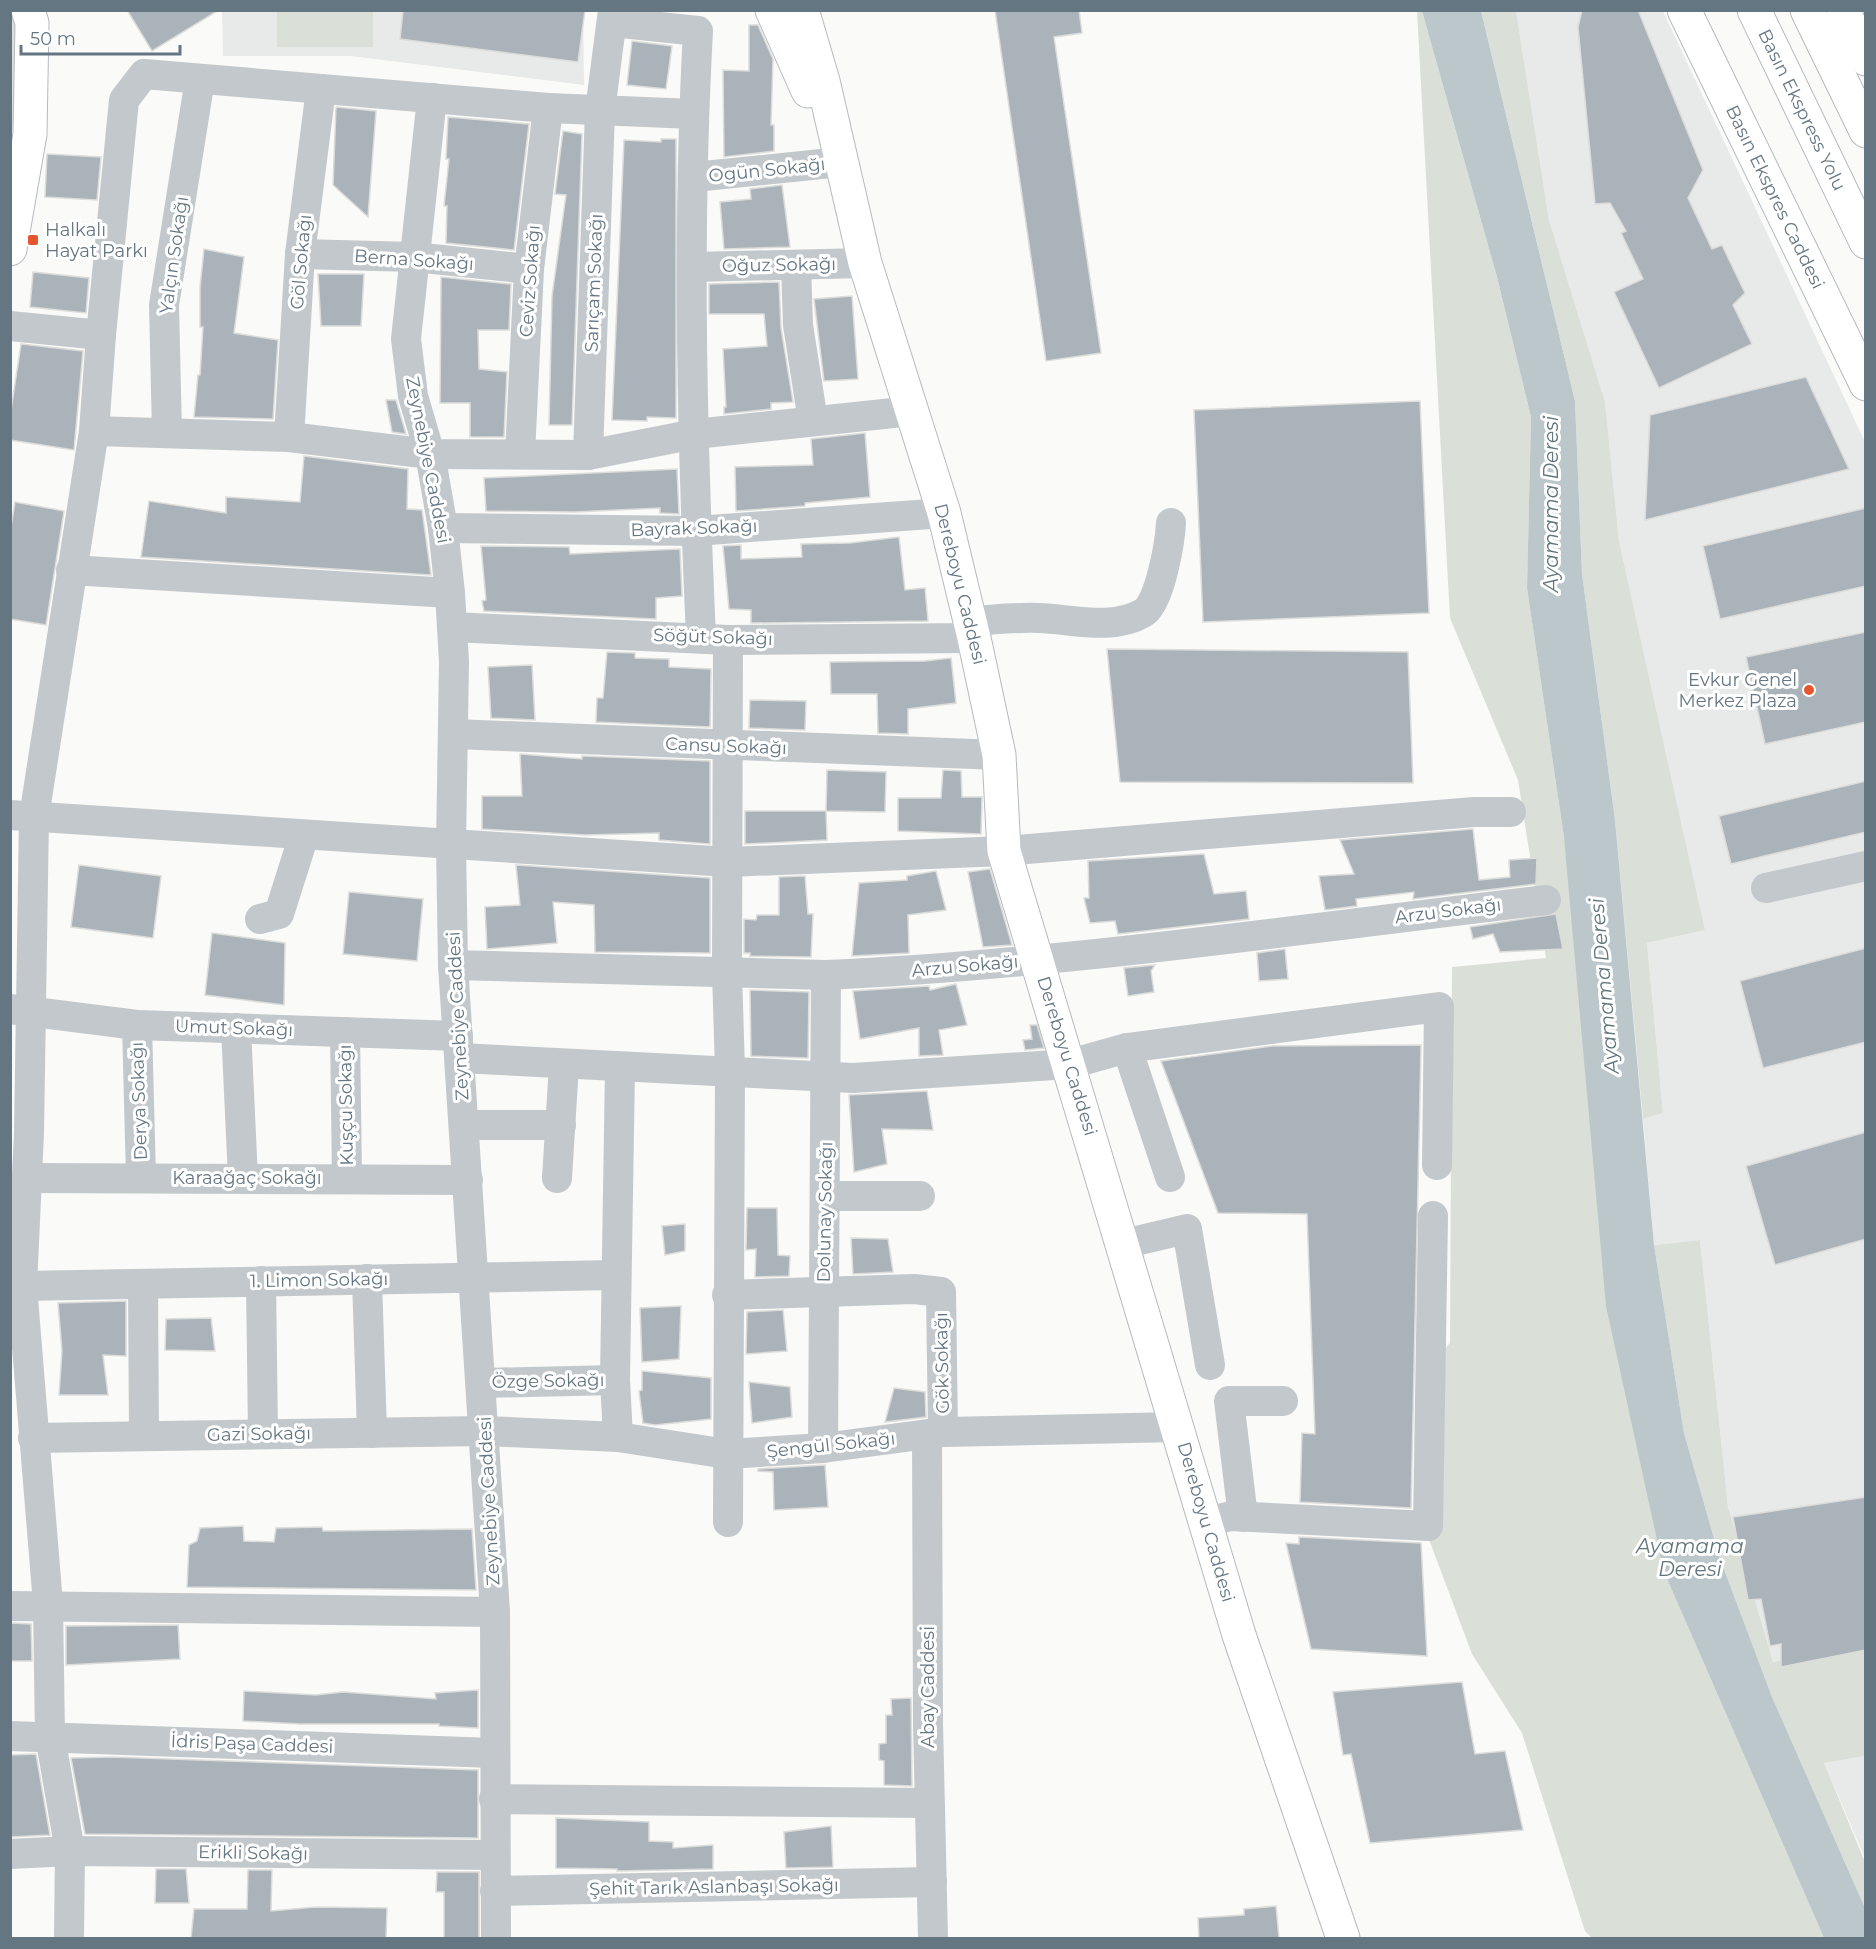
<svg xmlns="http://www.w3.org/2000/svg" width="1876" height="1949" font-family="Montserrat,sans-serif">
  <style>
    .built { fill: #e8e9e9 }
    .green { fill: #dadfd7 }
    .water { fill: #bbc7cb }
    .building { fill: #aab3b9; stroke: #dcdcda; stroke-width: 1.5 }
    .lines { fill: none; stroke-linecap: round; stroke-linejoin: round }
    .major-casing { stroke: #b5babe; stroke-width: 35 }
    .highway-casing { stroke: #b4b9bd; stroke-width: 35 }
    .minor { stroke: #c3c8cc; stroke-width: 30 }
    .major { stroke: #fff; stroke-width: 33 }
    .highway { stroke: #fff; stroke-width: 33 }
    .poi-dot { fill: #e4572e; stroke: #fff; stroke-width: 2 }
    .labels { text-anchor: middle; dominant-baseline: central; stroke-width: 6; stroke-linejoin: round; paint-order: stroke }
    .street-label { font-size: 18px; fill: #657683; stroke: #fff }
    .poi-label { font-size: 18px; fill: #657683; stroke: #fff; text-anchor: start }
    .water-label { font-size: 20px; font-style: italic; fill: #60757c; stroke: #fff }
  </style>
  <rect width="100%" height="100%" fill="#fafaf8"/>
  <!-- built -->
  <g class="built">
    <path d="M222,11H583L584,85L350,56H223Z"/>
    <path d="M1516,11H1663L1865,442V1643L1773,1662L1728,1507L1700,1240L1654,1245L1643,1119L1663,1113L1647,943L1705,930L1619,541L1605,402L1549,220Z"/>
    <path d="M1865,1756V1858L1824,1763Z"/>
  </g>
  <!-- green -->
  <g class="green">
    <path d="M11,11H17L24,28L11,141Z"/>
    <rect x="277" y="11" width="96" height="36"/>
    <path d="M1417,11H1422L1497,277L1531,417L1527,588L1564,837L1664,1572L1824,1938H1592L1585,1931L1522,1733L1472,1654L1430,1542L1443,1351L1450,1343L1452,967L1546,958L1518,780L1450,618Z"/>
    <path d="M1481,11H1516L1549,220L1605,402L1619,541L1705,930L1647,943L1663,1113L1643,1119L1615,820L1582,574L1575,401Z"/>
    <path d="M1700,1240L1728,1507L1773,1662L1865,1643V1756L1824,1763L1865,1862V1908L1772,1697L1719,1556L1684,1433L1654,1245Z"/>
  </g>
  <!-- water -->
  <path class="water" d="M1422,11H1481L1575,401L1582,574L1615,820L1654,1245L1684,1433L1719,1556L1772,1697L1865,1908V1938H1824L1664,1572L1606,1306L1564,837L1527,588L1531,417L1497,277Z"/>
  <!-- building -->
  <g class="building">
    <path d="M127,10H219L152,51Z"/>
    <path d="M403,10H585L578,62L400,39Z"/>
    <path d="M995,10H1079L1082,33L1054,37L1101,353L1046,361Z"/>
    <path d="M1582,10H1638L1703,170L1688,198L1712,249L1722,245L1745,293L1733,305L1752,344L1659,388L1614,292L1643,279L1621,233L1626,231L1610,203L1595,204L1578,27Z"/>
    <path d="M749,25H758L773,59L771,125H774V151L724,157L723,70L749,71Z"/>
    <path d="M632,41L672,46L666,89L627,85Z"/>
    <path d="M336,107L376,111L368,217L333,185Z"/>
    <path d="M448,117L529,124L514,250L446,243L447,206H444L449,159H446Z"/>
    <path d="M563,131L582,134L572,425H549L552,296L566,195L555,194Z"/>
    <path d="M661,139H676V418L647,417V421L612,420L624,140L661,142Z"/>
    <path d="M47,154L101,157L97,200L45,197Z"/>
    <path d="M782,185L790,247L724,249L720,202L751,199L750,189Z"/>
    <path d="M204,249L244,257L234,333L278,340L273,419L194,417L198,375H200L203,327H200V287Z"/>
    <path d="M33,272L89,278L86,313L30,307Z"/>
    <path d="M318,274H364L361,326H321Z"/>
    <path d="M441,277L511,284L509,330H478L479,369L507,372L504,437H470V403H440Z"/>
    <path d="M779,282L781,328L793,402L771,403V409L724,414V407H726L723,349L767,346L764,314H709V284Z"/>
    <path d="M852,296L858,379L824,381L814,299Z"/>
    <path d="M21,344L83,351L74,450L10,440V417Z"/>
    <path d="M1806,377L1849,469L1645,520L1650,415Z"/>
    <path d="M386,400H396L406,434L392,432Z"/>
    <path d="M1420,401L1429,613L1203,622L1194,410Z"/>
    <path d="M865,433L870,497L805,503V506L736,511L735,467L813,465L811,439Z"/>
    <path d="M304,456L408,469L407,509L422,510L431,575L141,557L149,501L226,513V497L300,502Z"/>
    <path d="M677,469L679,514L660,513V508L575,512L486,511L484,478Z"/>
    <path d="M15,502L64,511L46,625L10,619V534Z"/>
    <path d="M1866,508V586L1720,619L1703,546Z"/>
    <path d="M899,537L905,590L925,588L928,621L751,623V610L729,609L723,546L741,545V559L802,557L801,544L850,543Z"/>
    <path d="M481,546L569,547L570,554L680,549L682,596L656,598V619L484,611L482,601L486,600Z"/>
    <path d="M1866,632V722L1765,744L1746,657Z"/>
    <path d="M1107,649L1408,652L1413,783L1120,782Z"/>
    <path d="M607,652L635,653V658L669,659V667L711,669L710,727L596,722L597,698H603Z"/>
    <path d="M951,658L956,703L908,709V734L878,733L877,694H831L830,662L925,661Z"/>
    <path d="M532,665L535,720L491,718L488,667Z"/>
    <path d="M750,700L806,701L805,730L749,728Z"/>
    <path d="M520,754L582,759V756L710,761V844L659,840V833L585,835L482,829V796H522Z"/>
    <path d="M827,770L886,772L885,812L826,811Z"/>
    <path d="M943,770L961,771L962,797H982L981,834L898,831V798H941Z"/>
    <path d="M1866,781V832L1731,864L1719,816Z"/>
    <path d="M745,811H826L827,840L745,844Z"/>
    <path d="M1473,829L1479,880L1510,877L1509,860L1537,858L1536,884L1413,899L1414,892L1356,899L1357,906L1325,910L1319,876L1354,874L1340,840Z"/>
    <path d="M1204,854L1214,894L1246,891L1249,919L1118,934L1115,921L1090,923L1084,898H1089L1088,861Z"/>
    <path d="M79,865L161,876L153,938L71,927Z"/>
    <path d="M516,865L710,878V953L595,952L594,905L553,902L557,943L487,949L485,907L520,905Z"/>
    <path d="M990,869L1012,945L983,947L968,872Z"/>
    <path d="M936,871L946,910L908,915L909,953L852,956L859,883L907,880V876Z"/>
    <path d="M805,876L808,914H813L811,957L750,956V953H744V919L756,920L757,915H779V877Z"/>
    <path d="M349,892L423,899L417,961L343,954Z"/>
    <path d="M1556,914L1563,949L1500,952L1493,934L1473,939L1470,927Z"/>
    <path d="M212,933L285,943L284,1005L205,995Z"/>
    <path d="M1866,948V1042L1763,1068L1740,981Z"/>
    <path d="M1285,949L1288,979L1259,981L1257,953Z"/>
    <path d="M1155,965L1151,971L1154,992L1128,996L1124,968Z"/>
    <path d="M956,984L967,1025L939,1030L943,1055L919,1056V1028L860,1039L853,991L929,986L930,990Z"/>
    <path d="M750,990L809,992L808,1058L751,1056Z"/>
    <path d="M1030,1025H1037L1044,1048L1025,1050L1023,1040L1032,1039Z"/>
    <path d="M1421,1045L1411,1508L1300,1502L1302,1433L1315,1434L1307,1214L1218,1213L1161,1061L1272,1046Z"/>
    <path d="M927,1091L933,1130L882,1129L887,1164L854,1172L849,1095Z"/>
    <path d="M1866,1132V1239L1775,1265L1746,1166Z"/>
    <path d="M747,1208H777L778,1255L790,1256L789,1276L755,1277L756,1249L746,1250Z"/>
    <path d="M685,1224V1251L665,1255L662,1226Z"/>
    <path d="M851,1238L888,1239L893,1272L853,1274Z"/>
    <path d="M126,1301V1356L103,1355L108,1395H59L62,1351L58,1303Z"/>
    <path d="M681,1306L679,1359L642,1362L640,1308Z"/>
    <path d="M783,1310L787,1351L746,1354L747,1312Z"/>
    <path d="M211,1318L215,1351L165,1350L166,1319Z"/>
    <path d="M642,1371L711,1378V1419L655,1425L643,1423L639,1391L642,1390Z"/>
    <path d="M749,1382L790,1387L792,1417L752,1423Z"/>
    <path d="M894,1388L925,1392L926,1417L885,1422Z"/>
    <path d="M825,1465L828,1507L774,1510L773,1472L758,1471V1469Z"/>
    <path d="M1866,1497V1650L1781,1667V1644L1770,1646L1761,1599L1748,1600L1733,1517Z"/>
    <path d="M243,1526L244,1541L274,1542L276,1528L322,1527L323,1531L472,1529L476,1590L187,1587L189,1545L197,1541L200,1528Z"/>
    <path d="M1299,1537L1421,1543L1427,1656L1311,1649L1286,1543L1299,1544Z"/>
    <path d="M10,1623L31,1624L32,1661H10Z"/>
    <path d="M178,1625L180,1659L66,1665V1626Z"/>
    <path d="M1462,1682L1475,1754L1505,1751L1523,1830L1370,1843L1351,1754L1343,1755L1333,1692Z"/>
    <path d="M478,1690V1728L439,1726V1724H300L243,1721L244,1691L316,1695L343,1692L436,1699L435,1693Z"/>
    <path d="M911,1698L912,1786L884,1785V1761L879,1760V1744L886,1743V1715H892L891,1699Z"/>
    <path d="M36,1754L50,1835L10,1837V1755Z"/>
    <path d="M112,1757L478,1770V1838L85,1834L71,1758Z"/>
    <path d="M556,1818L649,1822V1841L673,1842V1848L713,1845V1869L617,1871V1869L556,1868Z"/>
    <path d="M831,1826L833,1867L786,1868L784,1832Z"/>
    <path d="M156,1869H186L189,1903H155Z"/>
    <path d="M248,1870H272L271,1911L316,1907L387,1908L386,1938H191L194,1909H247Z"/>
    <path d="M437,1872H479V1938H444V1892H436Z"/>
    <path d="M1276,1906L1279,1938H1199L1198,1918L1244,1915V1909Z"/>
  </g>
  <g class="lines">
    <defs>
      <g id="major">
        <path d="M772,10L808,91"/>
        <path d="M802,10L823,81L865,263L944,513L974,638L999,755L1004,851L1239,1635L1343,1938"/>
        <path d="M1684,10L1866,384"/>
        <path d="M10,249L30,134L32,23L28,10"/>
      </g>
      <g id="highway">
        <path d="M1754,10L1866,242"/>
        <path d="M1807,10L1866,131"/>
        <path d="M1843,10L1866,59"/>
      </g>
    </defs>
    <!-- major casing -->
    <use href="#major" class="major-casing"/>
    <!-- highway casing -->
    <use href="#highway" class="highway-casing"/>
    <!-- minor -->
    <g class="minor">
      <path d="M612,22L698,31C687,232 692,436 701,637"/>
      <path d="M432,98L406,339L413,396L430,454L443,528L450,593L454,662L451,845L453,965L495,1612L496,1938"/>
      <path d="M694,177L841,162"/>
      <path d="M300,254L414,257L529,269"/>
      <path d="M796,265L798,325L813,421"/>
      <path d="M693,267L865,263"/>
      <path d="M10,326L101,335"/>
      <path d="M94,431L289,437L430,454L588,455L695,434L912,411"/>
      <path d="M167,433L164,305L200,79"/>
      <path d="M289,437L300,254L321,89"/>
      <path d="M520,454L529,269L548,108"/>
      <path d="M588,455L600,111L613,10"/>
      <path d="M443,528L696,531L944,513"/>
      <path d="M71,570L450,593"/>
      <path d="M970,621C992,620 1016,617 1039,618C1072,619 1112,631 1143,613C1160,604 1170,541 1171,523"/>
      <path d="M452,627L728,640L974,638"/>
      <path d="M453,734L999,755"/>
      <path d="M10,815L728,862L1004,851L1474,812H1511"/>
      <path d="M1766,888L1866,866"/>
      <path d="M260,919L279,914L304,835"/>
      <path d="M453,965L826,975C1067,964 1306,928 1546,900"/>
      <path d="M10,1009L137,1025L458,1036"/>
      <path d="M137,1025L141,1178"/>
      <path d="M236,1028L243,1178"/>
      <path d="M345,1032L347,1179"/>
      <path d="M1127,1048L1170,1177"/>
      <path d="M460,1058L853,1078L1070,1064L1127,1048L1439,1007L1437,1165"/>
      <path d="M464,1125H561"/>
      <path d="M27,1178L468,1180"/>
      <path d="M557,1178L564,1065"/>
      <path d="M825,1196H920"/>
      <path d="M1123,1244L1187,1229L1210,1365"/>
      <path d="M367,1279L372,1433"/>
      <path d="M261,1281L263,1434"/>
      <path d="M143,1284L144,1436"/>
      <path d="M22,1286L616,1275"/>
      <path d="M727,1295L914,1289L941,1292L943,1432"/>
      <path d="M482,1383L615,1380"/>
      <path d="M927,1435L928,1723L933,1938"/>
      <path d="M618,1437L615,1380L620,1067"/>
      <path d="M33,1438L485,1431L618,1437L727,1454L823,1448L943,1432L1178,1427"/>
      <path d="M823,1448L826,975"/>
      <path d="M1243,1517L1229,1401H1283"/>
      <path d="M728,1522L730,1071L727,972L728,640"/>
      <path d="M1206,1522L1231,1516L1428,1526L1433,1216"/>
      <path d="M10,1606L495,1612"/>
      <path d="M10,1736L494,1753"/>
      <path d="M494,1799L929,1803"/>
      <path d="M10,1854L70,1851L495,1855"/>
      <path d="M495,1891L932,1882"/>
      <path d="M69,1938L70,1851L50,1736L48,1604L22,1286L29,1133L34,817L94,431L101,335L124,100L144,74L548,108L693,114"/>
    </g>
    <!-- major -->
    <use href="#major" class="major"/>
    <!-- highway -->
    <use href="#highway" class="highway"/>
  </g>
  <!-- markers -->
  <g class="poi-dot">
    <rect x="27" y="234" width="12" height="12" rx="3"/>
    <circle cx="1809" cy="690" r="6"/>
  </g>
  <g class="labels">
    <!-- street labels -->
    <g class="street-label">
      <text transform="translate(1802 110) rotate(64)">Basın Ekspress Yolu</text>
      <text transform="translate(767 170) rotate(-6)">Ogün Sokağı</text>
      <text transform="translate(1775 197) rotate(64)">Basın Ekspres Caddesi</text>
      <text transform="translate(174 255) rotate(-82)">Yalçın Sokağı</text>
      <text transform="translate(414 260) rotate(4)">Berna Sokağı</text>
      <text transform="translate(301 262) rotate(-85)">Göl Sokağı</text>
      <text transform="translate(779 265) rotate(-1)">Oğuz Sokağı</text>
      <text transform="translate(530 281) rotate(-86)">Ceviz Sokağı</text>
      <text transform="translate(594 283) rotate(-88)">Sarıçam Sokağı</text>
      <text transform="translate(428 460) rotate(79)">Zeynebiye Caddesi</text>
      <text transform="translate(694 528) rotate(-2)">Bayrak Sokağı</text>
      <text transform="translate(960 584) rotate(76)">Dereboyu Caddesi</text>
      <text transform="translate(713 637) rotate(2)">Söğüt Sokağı</text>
      <text transform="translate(726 746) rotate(2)">Cansu Sokağı</text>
      <text transform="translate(1448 911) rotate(-7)">Arzu Sokağı</text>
      <text transform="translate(965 966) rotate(-5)">Arzu Sokağı</text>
      <text transform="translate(458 1016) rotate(-93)">Zeynebiye Caddesi</text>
      <text transform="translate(234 1028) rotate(2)">Umut Sokağı</text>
      <text transform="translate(1067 1056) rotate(73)">Dereboyu Caddesi</text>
      <text transform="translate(139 1101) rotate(-92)">Derya Sokağı</text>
      <text transform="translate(346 1105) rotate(-91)">Kuşçu Sokağı</text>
      <text x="247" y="1178">Karaağaç Sokağı</text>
      <text transform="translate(825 1212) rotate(-89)">Dolunay Sokağı</text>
      <text transform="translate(319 1280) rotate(-1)">1. Limon Sokağı</text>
      <text transform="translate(942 1363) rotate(-91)">Gök Sokağı</text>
      <text transform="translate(548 1381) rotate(-1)">Özge Sokağı</text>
      <text transform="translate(259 1434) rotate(-1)">Gazi Sokağı</text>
      <text transform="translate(831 1445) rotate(-6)">Şengül Sokağı</text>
      <text transform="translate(489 1501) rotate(-93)">Zeynebiye Caddesi</text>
      <text transform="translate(1206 1522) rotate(74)">Dereboyu Caddesi</text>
      <text transform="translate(928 1687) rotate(-90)">Abay Caddesi</text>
      <text transform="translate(252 1744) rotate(2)">İdris Paşa Caddesi</text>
      <text transform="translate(253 1853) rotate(1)">Erikli Sokağı</text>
      <text transform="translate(714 1887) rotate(-1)">Şehit Tarık Aslanbaşı Sokağı</text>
    </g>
    <!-- poi labels -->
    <g class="poi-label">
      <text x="45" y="230">Halkalı<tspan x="45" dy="21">Hayat Parkı</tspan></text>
      <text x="1797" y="680" text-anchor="end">Evkur Genel<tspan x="1797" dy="21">Merkez Plaza</tspan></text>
    </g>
    <!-- water labels -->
    <g class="water-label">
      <text transform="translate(1551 504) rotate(-90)">Ayamama Deresi</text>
      <text transform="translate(1604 986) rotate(-95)">Ayamama Deresi</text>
      <text x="1690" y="1546">Ayamama<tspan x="1690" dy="23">Deresi</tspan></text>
    </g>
  </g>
  <!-- border -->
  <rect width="1876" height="1949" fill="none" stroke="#657683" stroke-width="24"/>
  <!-- scale -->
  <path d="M21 45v9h159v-9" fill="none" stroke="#657683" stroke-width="3"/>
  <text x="30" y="45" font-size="18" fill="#657683" stroke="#ffffff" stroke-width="4.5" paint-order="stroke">50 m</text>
</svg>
